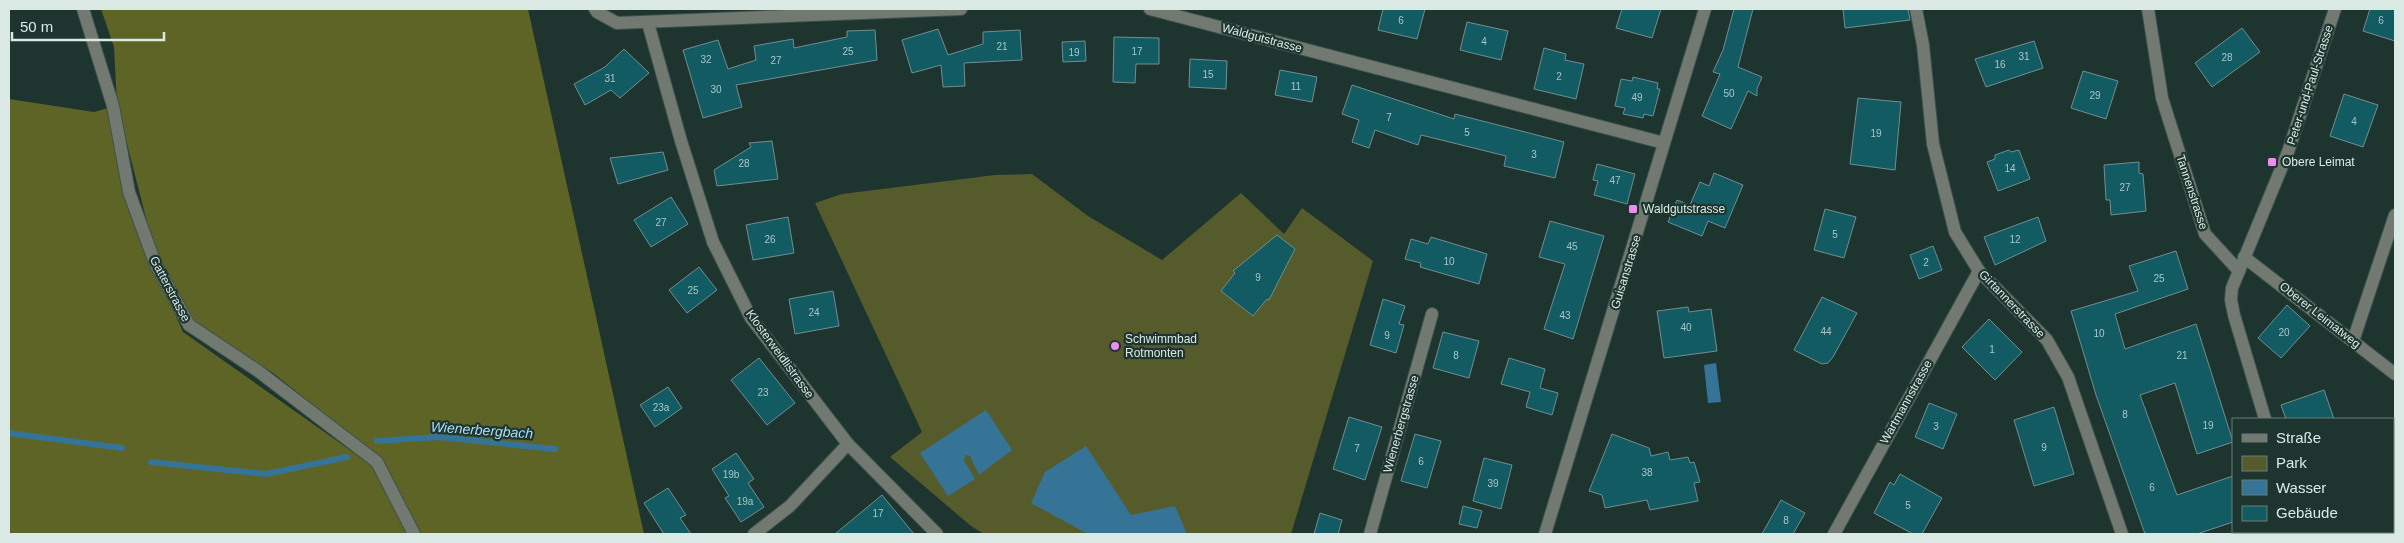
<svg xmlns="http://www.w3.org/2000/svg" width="2404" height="543" font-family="Helvetica,sans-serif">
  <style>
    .green { fill: #565b2c }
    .forest { fill: #5d6426 }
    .water { fill: #357497 }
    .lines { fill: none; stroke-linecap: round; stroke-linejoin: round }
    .stream { stroke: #357497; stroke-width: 6 }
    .building { fill: #135b63; stroke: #728d90 }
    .minor-casing { stroke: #3c524c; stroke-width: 14 }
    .minor { stroke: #717971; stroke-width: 12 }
    .poi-dot { fill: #f18af4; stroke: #1e352f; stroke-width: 2 }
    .labels { text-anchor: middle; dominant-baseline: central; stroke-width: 4.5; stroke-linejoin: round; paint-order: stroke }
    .number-label { font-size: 10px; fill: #a9c6c4 }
    .street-label { font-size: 12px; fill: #dbe9e4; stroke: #1e352f }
    .poi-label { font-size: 12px; fill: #dbe9e4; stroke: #1e352f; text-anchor: start }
    .water-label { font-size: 14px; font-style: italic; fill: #abdefe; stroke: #1e352f }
  </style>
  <rect width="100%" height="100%" fill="#1e352f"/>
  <!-- green -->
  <path class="green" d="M1032,174L1088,216L1162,260L1241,193L1284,234L1302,208L1373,261L1291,534H984L971,526L890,457L922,432L815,203L842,194L995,175Z"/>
  <!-- forest -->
  <g class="forest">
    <path d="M101,9H528L644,534H418L380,458L273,373L191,320L156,257L117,105L114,47Z"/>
    <path d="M9,99L94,112L112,107L126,202L183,332L374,467L411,534H9Z"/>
  </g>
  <!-- water -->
  <g class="water">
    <path d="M1716,363L1721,402L1708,403L1704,365Z"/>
    <path d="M986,410L1012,450L979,475L970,456L966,455L964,460L975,479L948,496L920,453Z"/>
    <path d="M1086,446L1131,515L1175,506L1187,534H1088L1031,503L1045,472Z"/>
  </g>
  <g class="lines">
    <!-- stream -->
    <g class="stream">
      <path d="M9,433L122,448"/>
      <path d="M377,441L439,437L555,449"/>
      <path d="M151,462L266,474L347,457"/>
    </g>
  </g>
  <!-- building -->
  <g class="building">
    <path d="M1383,9H1425L1417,39L1378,30Z"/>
    <path d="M1622,9H1661L1652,38L1616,28Z"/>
    <path d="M1734,9H1753L1738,67L1762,77L1757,89V96L1748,91L1731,129L1702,116L1720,74L1713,72L1723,50Z"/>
    <path d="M1843,9H1908L1910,20L1845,28Z"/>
    <path d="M2370,9H2395V41L2363,31Z"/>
    <path d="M1467,22L1508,31L1501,60L1460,50Z"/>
    <path d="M2242,28L2260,52L2212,87L2195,63Z"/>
    <path d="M938,29L948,55L983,44V32L1020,30L1022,60L964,63L965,86L943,87L941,65L912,73L902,40Z"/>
    <path d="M875,30L877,60L736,85L742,107L703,118L683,50L718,40L728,69L756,60L754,46L793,39L794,48L847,37V31Z"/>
    <path d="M1114,37L1159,38V64H1136L1135,83L1113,82Z"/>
    <path d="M1085,41L1086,61L1063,62L1062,42Z"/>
    <path d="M2034,41L2043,68L1986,87L1975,59Z"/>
    <path d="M1544,48L1566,54L1565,60L1584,64L1576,99L1534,89Z"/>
    <path d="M624,49L649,73L620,98L611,90L585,105L574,84L605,67Z"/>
    <path d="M1190,59L1227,61L1226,89L1189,87Z"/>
    <path d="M1280,70L1317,77L1312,102L1275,95Z"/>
    <path d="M2083,71L2118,81L2106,119L2071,108Z"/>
    <path d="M1633,77L1658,83L1657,89H1660L1653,116L1644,114L1643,118L1623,114L1625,108L1615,106L1621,79L1632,81Z"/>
    <path d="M1352,85L1454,119L1455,114L1564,142L1555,178L1504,166L1506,156L1421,135L1418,145L1375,130L1369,148L1352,142L1359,120L1342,114Z"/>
    <path d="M2344,94L2378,105L2363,147L2330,136Z"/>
    <path d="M1858,98L1901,102L1895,170L1850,164Z"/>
    <path d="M772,141L778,179L717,186L714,170L751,147L749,143Z"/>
    <path d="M2009,150L2011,152L2019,150L2030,179L1998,191L1987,162L1995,159V155Z"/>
    <path d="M663,152L668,170L618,184L610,158Z"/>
    <path d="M2139,162V173L2143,174L2146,211L2111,215L2110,200H2106L2104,165Z"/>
    <path d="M1597,164L1635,174L1627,204L1594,195L1598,181L1593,180Z"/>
    <path d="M1714,173L1743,185L1725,228L1708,221L1702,236L1668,222L1677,200L1690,205L1700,182L1709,186Z"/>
    <path d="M671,197L688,224L651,247L634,220Z"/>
    <path d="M1825,209L1856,217L1844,258L1814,250Z"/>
    <path d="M788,217L794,253L753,260L746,225Z"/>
    <path d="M2038,217L2046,241L1995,265L1984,237Z"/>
    <path d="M1550,221L1604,236L1573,339L1544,329L1565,264L1539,257Z"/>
    <path d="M1277,235L1295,249L1269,300L1267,299L1253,316L1221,291L1235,273L1233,271Z"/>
    <path d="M1431,237L1487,254L1479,284L1420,267L1421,263L1405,259L1411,239L1428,244Z"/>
    <path d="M1933,246L1942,270L1919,279L1910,255Z"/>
    <path d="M2176,251L2188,289L2115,314L2125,349L2196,324L2233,442L2197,454L2175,383L2140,395L2177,495L2233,476V522L2197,534H2145L2096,395L2071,311L2138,291L2129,266Z"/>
    <path d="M699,267L717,290L687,313L669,290Z"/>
    <path d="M833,291L839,326L795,334L789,299Z"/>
    <path d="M1822,297L1857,313L1833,357L1828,363L1822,364L1794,350Z"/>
    <path d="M1383,299L1405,306L1399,324L1404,325L1396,353L1370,345Z"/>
    <path d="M2287,305L2310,326L2281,358L2258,338Z"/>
    <path d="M1688,307L1689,312L1711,309L1717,351L1664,358L1657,311Z"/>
    <path d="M1989,319L2022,352L1995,380L1962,347Z"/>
    <path d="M1443,332L1479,341L1469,378L1433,368Z"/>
    <path d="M759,358L795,403L767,425L731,380Z"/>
    <path d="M1509,358L1545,369L1540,388L1558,393L1552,415L1526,407L1530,392L1501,384Z"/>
    <path d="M668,387L682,408L655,427L640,405Z"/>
    <path d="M2324,390L2334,419H2286L2281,405Z"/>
    <path d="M1929,403L1957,414L1943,449L1915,437Z"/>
    <path d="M2054,407L2074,474L2034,486L2014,420Z"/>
    <path d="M1349,417L1382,427L1365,480L1333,469Z"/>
    <path d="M1415,434L1441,441L1427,488L1401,481Z"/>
    <path d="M1612,434L1649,448L1651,456L1668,452L1670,460L1688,457L1690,463L1694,462L1700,482L1694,483L1698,501L1650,510L1647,500L1605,508L1602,495L1589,491Z"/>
    <path d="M736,453L754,479L748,483L764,507L741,522L725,498L729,496L712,469Z"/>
    <path d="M1484,458L1512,465L1501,509L1473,501Z"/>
    <path d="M1900,474L1942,498L1922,534H1913L1874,513L1890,482L1894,485Z"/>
    <path d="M668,488L686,515L680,518L691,534H664L644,503Z"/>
    <path d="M882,495L914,534H835Z"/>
    <path d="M1781,500L1805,513L1793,534H1762Z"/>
    <path d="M1463,506L1482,511L1477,528L1459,524Z"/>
    <path d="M1320,513L1342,520L1338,534H1314Z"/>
  </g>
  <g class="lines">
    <defs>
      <g id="minor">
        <path d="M83,9L113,106L129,192L155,263L189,325L258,371L377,462L414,534"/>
        <path d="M595,9L597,12L617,23L961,9"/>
        <path d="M1150,9L1664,143"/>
        <path d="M1916,9L1923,45L1933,144L1955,232L1979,271L2047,340L2068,377L2122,534"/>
        <path d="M2148,9L2162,98L2205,234L2239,271"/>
        <path d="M648,23L681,141L713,242L751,318L848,444L937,534"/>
        <path d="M2244,257L2395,374"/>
        <path d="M2353,341L2395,215"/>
        <path d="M2265,419L2234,315L2231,300L2232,288L2288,152L2335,9"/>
        <path d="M2300,532L2301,534"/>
        <path d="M754,534L790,506L848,444"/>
        <path d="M1370,534L1432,314"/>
        <path d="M1545,534L1705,9"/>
        <path d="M1834,534L1979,271"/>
        <path d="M2394,534L2395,532"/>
      </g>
    </defs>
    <!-- minor casing -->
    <use href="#minor" class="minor-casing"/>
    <!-- minor -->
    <use href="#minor" class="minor"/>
  </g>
  <!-- markers -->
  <g class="poi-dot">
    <rect x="2267" y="157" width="10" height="10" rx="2.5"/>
    <rect x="1628" y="204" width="10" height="10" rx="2.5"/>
    <circle cx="1115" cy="346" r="5"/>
  </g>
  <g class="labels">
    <!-- number labels -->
    <g class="number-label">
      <text x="1401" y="20">6</text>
      <text x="2381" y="20">6</text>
      <text x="1484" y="41">4</text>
      <text x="1002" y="46">21</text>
      <text x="848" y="51">25</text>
      <text x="1137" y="51">17</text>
      <text x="1074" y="52">19</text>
      <text x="2024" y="56">31</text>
      <text x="2227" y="57">28</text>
      <text x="706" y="59">32</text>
      <text x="776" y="60">27</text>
      <text x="2000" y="64">16</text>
      <text x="1208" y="74">15</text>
      <text x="1559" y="76">2</text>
      <text x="610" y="78">31</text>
      <text x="1296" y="86">11</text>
      <text x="716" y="89">30</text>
      <text x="1729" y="93">50</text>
      <text x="2095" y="95">29</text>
      <text x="1637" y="97">49</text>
      <text x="1389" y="117">7</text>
      <text x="2354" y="121">4</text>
      <text x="1467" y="132">5</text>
      <text x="1876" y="133">19</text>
      <text x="1534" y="154">3</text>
      <text x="744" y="163">28</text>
      <text x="2010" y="168">14</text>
      <text x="1615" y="180">47</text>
      <text x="2125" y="187">27</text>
      <text x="661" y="222">27</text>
      <text x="1835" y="234">5</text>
      <text x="770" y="239">26</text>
      <text x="2015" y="239">12</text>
      <text x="1572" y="246">45</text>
      <text x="1449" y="261">10</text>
      <text x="1926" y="262">2</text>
      <text x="1258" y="277">9</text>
      <text x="2159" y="278">25</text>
      <text x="693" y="290">25</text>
      <text x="814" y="312">24</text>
      <text x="1565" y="315">43</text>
      <text x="1686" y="327">40</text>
      <text x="1826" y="331">44</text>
      <text x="2284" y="332">20</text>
      <text x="2099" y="333">10</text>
      <text x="1387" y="335">9</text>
      <text x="1992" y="349">1</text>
      <text x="1456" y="355">8</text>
      <text x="2182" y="355">21</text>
      <text x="763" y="392">23</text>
      <text x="661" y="407">23a</text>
      <text x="2125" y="414">8</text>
      <text x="2208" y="425">19</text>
      <text x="1936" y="426">3</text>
      <text x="2044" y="447">9</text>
      <text x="1357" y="448">7</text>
      <text x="1421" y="461">6</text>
      <text x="1647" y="472">38</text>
      <text x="731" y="474">19b</text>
      <text x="1493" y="483">39</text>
      <text x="2152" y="487">6</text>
      <text x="745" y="501">19a</text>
      <text x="1908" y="505">5</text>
      <text x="878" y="513">17</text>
      <text x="1786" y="520">8</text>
    </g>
    <!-- street labels -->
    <g class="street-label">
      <text transform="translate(1262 38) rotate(15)">Waldgutstrasse</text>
      <text transform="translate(2310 85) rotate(-72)">Peter-und-Paul-Strasse</text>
      <text transform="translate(2192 192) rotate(72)">Tannenstrasse</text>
      <text transform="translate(1626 272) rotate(-73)">Guisanstrasse</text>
      <text transform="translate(170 289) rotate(62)">Gatterstrasse</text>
      <text transform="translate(2012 304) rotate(46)">Girtannerstrasse</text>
      <text transform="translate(2320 315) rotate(38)">Oberer Leimatweg</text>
      <text transform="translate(780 354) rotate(54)">Klosterweidlistrasse</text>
      <text transform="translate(1906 402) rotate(-61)">Wartmannstrasse</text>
      <text transform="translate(1401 424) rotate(-74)">Wienerbergstrasse</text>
    </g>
    <!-- poi labels -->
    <g class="poi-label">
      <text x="2282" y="162">Obere Leimat</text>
      <text x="1643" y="209">Waldgutstrasse</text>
      <text x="1125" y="339">Schwimmbad<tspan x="1125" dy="14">Rotmonten</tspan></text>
    </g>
    <!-- water labels -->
    <g class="water-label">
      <text transform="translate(482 430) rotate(4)">Wienerbergbach</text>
    </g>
  </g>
  <!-- border -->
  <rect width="2404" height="543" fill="none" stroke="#dbe9e4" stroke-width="20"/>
  <!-- legend -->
  <rect x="2232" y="418" width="162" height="115" fill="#1e352f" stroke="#6a7d77"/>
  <rect x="2242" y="434" width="25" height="8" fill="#717971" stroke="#6a7d77"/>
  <text x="2276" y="443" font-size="15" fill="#dbe9e4">Straße</text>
  <rect x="2242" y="456" width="25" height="15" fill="#565b2c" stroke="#6a7d77"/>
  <text x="2276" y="468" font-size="15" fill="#dbe9e4">Park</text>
  <rect x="2242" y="480" width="25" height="15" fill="#357497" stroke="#6a7d77"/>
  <text x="2276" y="493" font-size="15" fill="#dbe9e4">Wasser</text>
  <rect x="2242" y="506" width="25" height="15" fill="#135b63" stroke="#6a7d77"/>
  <text x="2276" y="518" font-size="15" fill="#dbe9e4">Gebäude</text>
  <!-- scale -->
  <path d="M12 32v8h152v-8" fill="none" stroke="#dbe9e4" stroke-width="2.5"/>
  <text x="20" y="32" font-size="15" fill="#dbe9e4" stroke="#1e352f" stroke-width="4" paint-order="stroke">50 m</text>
</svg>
